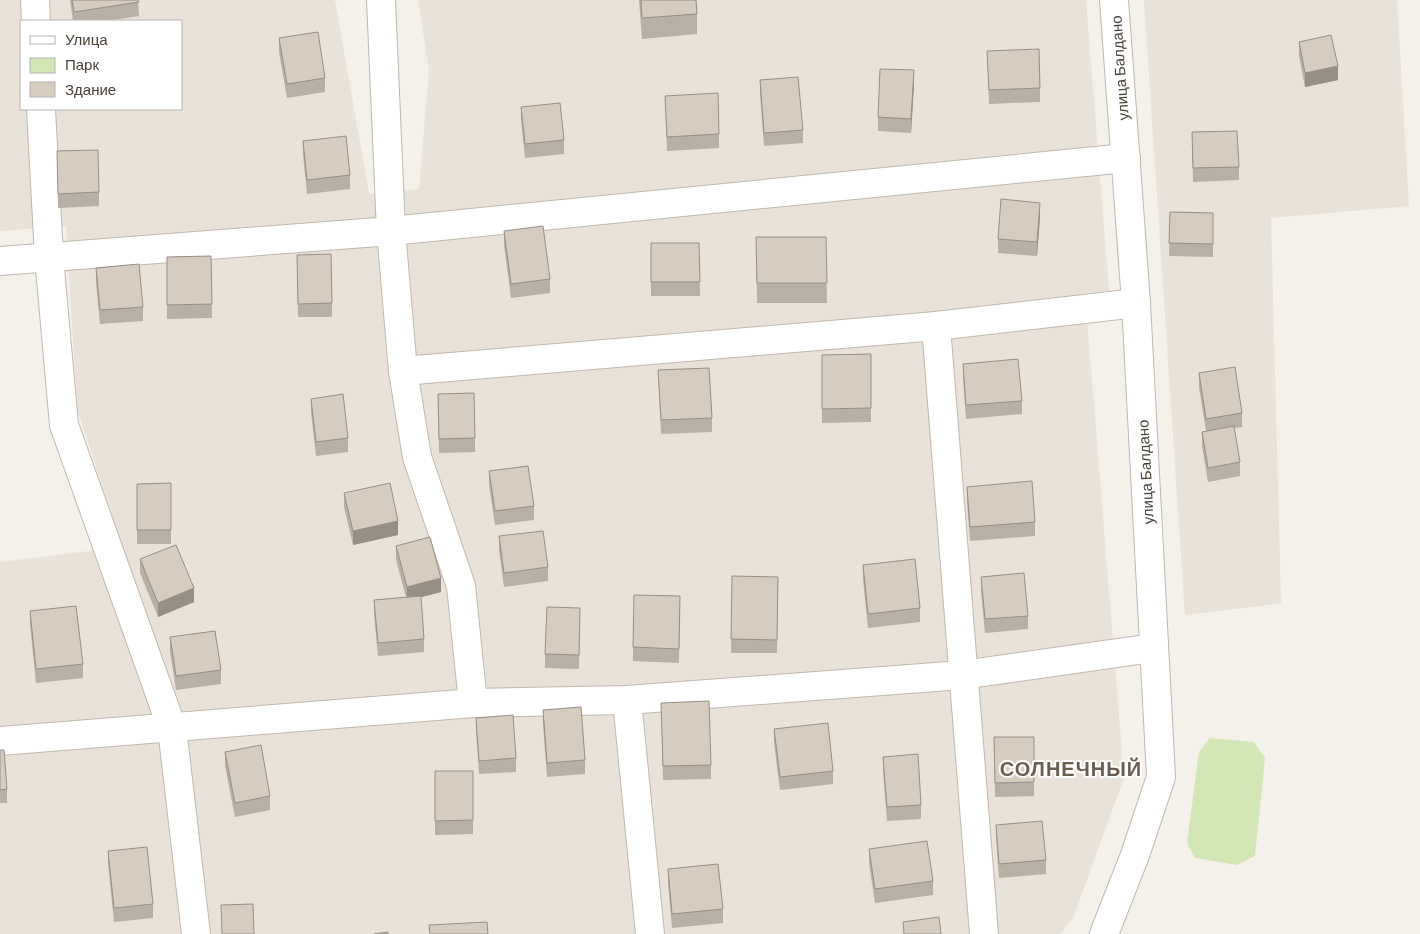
<svg xmlns="http://www.w3.org/2000/svg" width="1420" height="934" font-family="Barlow,sans-serif">
  <style>
    .residential { fill: #e8e2d8; fill-rule: evenodd }
    .green { fill: #d3e7b4 }
    .lines { fill: none; stroke-linecap: round; stroke-linejoin: round }
    .minor-casing { stroke: #c0b8ad; stroke-width: 30 }
    .minor { stroke: #fff; stroke-width: 28 }
    .wall { fill: #b8afa5 }
    .shaded-wall { fill: #968f86 }
    .building { fill: #d6ccc0; stroke: #968f86 }
    .labels { text-anchor: middle; dominant-baseline: central; stroke-width: 4; stroke-linejoin: round; paint-order: stroke }
    .street-label { font-size: 15px; fill: #484138; stroke: #fff }
    .district-label { font-size: 20px; font-weight: bold; letter-spacing: 1px; fill: #6b5e50; stroke: #fff }
  </style>
  <rect width="100%" height="100%" fill="#f4f1ea"/>
  <!-- residential -->
  <g class="residential">
    <path d="M0,0H335L369,194L419,189L429,70L418,0H1086L1109,291L1085,293L1124,778L1073,918L1060,934H0V562L122,547L77,408L66,226L0,231ZM21,21H181V109H21Z"/>
    <path d="M1144,0H1397L1409,206L1271,218L1281,603L1185,615Z"/>
  </g>
  <!-- green -->
  <path class="green" d="M1210,738L1254,742L1265,758L1255,856L1237,865L1195,858L1187,843L1199,752Z"/>
  <g class="lines">
    <defs>
      <g id="minor">
        <path d="M35,0L36,21"/>
        <path d="M381,0L391,231L403,371L417,457L461,586L473,703"/>
        <path d="M41,109L49,257L64,425L172,728L196,934"/>
        <path d="M0,261L391,231L1126,158"/>
        <path d="M936,326L984,934"/>
        <path d="M403,371L936,326L1136,303"/>
        <path d="M627,700L650,934"/>
        <path d="M0,741L473,703L627,700L962,675L1153,648"/>
        <path d="M1104,934L1135,855L1161,777L1136,303L1114,0"/>
      </g>
    </defs>
    <!-- minor casing -->
    <use href="#minor" class="minor-casing"/>
    <!-- minor -->
    <use href="#minor" class="minor"/>
  </g>
  <!-- wall -->
  <g class="wall">
    <path d="M70,0H138L139,16L107,21H73Z"/>
    <path d="M639,0H696L697,14V34L642,39Z"/>
    <path d="M279,38L325,78V92L287,98L279,52Z"/>
    <path d="M1299,42L1338,80L1305,87L1299,56Z"/>
    <path d="M987,51L1040,88V102L989,104Z"/>
    <path d="M760,80L803,130V143L764,146L760,94Z"/>
    <path d="M914,84L911,133L878,131V117Z"/>
    <path d="M665,96L719,134V148L667,151Z"/>
    <path d="M521,107L564,140V154L525,158L521,120Z"/>
    <path d="M1192,132L1239,167V180L1193,182Z"/>
    <path d="M303,141L350,175V189L307,194L303,154Z"/>
    <path d="M57,151L99,192V206L58,208Z"/>
    <path d="M1170,212L1213,213V257L1169,256Z"/>
    <path d="M1040,217L1037,256L998,253V239Z"/>
    <path d="M504,231L550,279V293L511,298L504,245Z"/>
    <path d="M756,237H826L827,303H757Z"/>
    <path d="M651,243H699L700,296H651Z"/>
    <path d="M211,256L212,318L167,319V257Z"/>
    <path d="M96,268L143,307V321L100,324L96,282Z"/>
    <path d="M297,269L332,303V317H298Z"/>
    <path d="M871,354V422L822,423V355Z"/>
    <path d="M963,364L1022,401V414L966,419L963,378Z"/>
    <path d="M658,370L712,418V432L661,434Z"/>
    <path d="M1199,373L1242,413V427L1234,428L1240,462V476L1208,482L1202,446V432L1206,431L1199,387Z"/>
    <path d="M438,394L475,438V452L439,453Z"/>
    <path d="M311,399L348,438V452L316,456L311,412Z"/>
    <path d="M489,471L534,506V520L495,525L489,485Z"/>
    <path d="M171,483V544H137V484Z"/>
    <path d="M967,487L1035,522V536L970,541L967,501Z"/>
    <path d="M344,493L398,535L353,545L344,507Z"/>
    <path d="M499,536L548,567V581L504,587L499,550Z"/>
    <path d="M396,546L441,592L421,597L424,639V652L378,656L374,614V600L406,597L396,560Z"/>
    <path d="M140,559L194,602L158,617L140,573Z"/>
    <path d="M863,565L920,608V622L868,628L863,579Z"/>
    <path d="M732,576L778,577L777,653H731Z"/>
    <path d="M981,577L1028,616V629L985,633L981,591Z"/>
    <path d="M680,610L679,663L633,661V647Z"/>
    <path d="M30,611L83,664V678L36,683L30,624Z"/>
    <path d="M580,622L579,669L545,668V654Z"/>
    <path d="M170,637L221,670V684L176,690L170,651Z"/>
    <path d="M661,703L711,765V779L663,780Z"/>
    <path d="M543,710L585,760V774L547,777L543,724Z"/>
    <path d="M476,718L516,758V772L479,774L476,731Z"/>
    <path d="M774,729L833,771V784L780,790L774,743Z"/>
    <path d="M994,737H1034V796L995,797Z"/>
    <path d="M0,750L7,789V803H0Z"/>
    <path d="M225,752L270,796V810L235,817L225,766Z"/>
    <path d="M883,757L921,805V819L887,821L883,771Z"/>
    <path d="M435,771H473V834L435,835Z"/>
    <path d="M996,825L1046,860V874L999,878L996,839Z"/>
    <path d="M869,849L933,881V895L875,903L869,863Z"/>
    <path d="M108,851L153,904V918L114,922L108,864Z"/>
    <path d="M668,869L723,909V923L672,928L668,883Z"/>
  </g>
  <!-- shaded-wall -->
  <g class="shaded-wall">
    <path d="M1338,66V80L1305,87V73Z"/>
    <path d="M914,70V84L911,133V119Z"/>
    <path d="M1040,203V217L1037,256V242Z"/>
    <path d="M398,521V535L353,545V531Z"/>
    <path d="M441,578V592L407,601V587Z"/>
    <path d="M194,588V602L158,617V603Z"/>
  </g>
  <!-- building -->
  <g class="building">
    <path d="M72,0H138L139,2L74,12Z"/>
    <path d="M641,0H696L697,14L642,18Z"/>
    <path d="M318,32L325,78L287,84L279,38Z"/>
    <path d="M1331,35L1338,66L1305,73L1299,42Z"/>
    <path d="M1039,49L1040,88L989,90L987,51Z"/>
    <path d="M880,69L914,70L911,119L878,117Z"/>
    <path d="M798,77L803,130L764,133L760,80Z"/>
    <path d="M718,93L719,134L667,137L665,96Z"/>
    <path d="M560,103L564,140L525,144L521,107Z"/>
    <path d="M1237,131L1239,167L1193,168L1192,132Z"/>
    <path d="M346,136L350,175L307,180L303,141Z"/>
    <path d="M98,150L99,192L58,194L57,151Z"/>
    <path d="M1001,199L1040,203L1037,242L998,239Z"/>
    <path d="M1170,212L1213,213V244L1169,243Z"/>
    <path d="M543,226L550,279L511,284L504,231Z"/>
    <path d="M756,237H826L827,283H757Z"/>
    <path d="M651,243H699L700,282H651Z"/>
    <path d="M331,254L332,303L298,304L297,255Z"/>
    <path d="M211,256L212,304L167,305V257Z"/>
    <path d="M139,264L143,307L100,310L96,268Z"/>
    <path d="M871,354V408L822,409V355Z"/>
    <path d="M1018,359L1022,401L966,405L963,364Z"/>
    <path d="M1235,367L1242,413L1206,419L1199,373Z"/>
    <path d="M709,368L712,418L661,420L658,370Z"/>
    <path d="M474,393L475,438L439,439L438,394Z"/>
    <path d="M343,394L348,438L316,442L311,399Z"/>
    <path d="M1234,426L1240,462L1208,468L1202,432Z"/>
    <path d="M528,466L534,506L495,511L489,471Z"/>
    <path d="M1032,481L1035,522L970,527L967,487Z"/>
    <path d="M171,483V530H137V484Z"/>
    <path d="M390,483L398,521L353,531L344,493Z"/>
    <path d="M543,531L548,567L504,573L499,536Z"/>
    <path d="M430,537L441,578L407,587L396,546Z"/>
    <path d="M176,545L194,588L158,603L140,559Z"/>
    <path d="M915,559L920,608L868,614L863,565Z"/>
    <path d="M1024,573L1028,616L985,619L981,577Z"/>
    <path d="M732,576L778,577L777,640L731,639Z"/>
    <path d="M634,595L680,596L679,649L633,647Z"/>
    <path d="M421,596L424,639L378,643L374,600Z"/>
    <path d="M76,606L83,664L36,669L30,611Z"/>
    <path d="M547,607L580,608L579,655L545,654Z"/>
    <path d="M215,631L221,670L176,676L170,637Z"/>
    <path d="M709,701L711,765L663,766L661,703Z"/>
    <path d="M581,707L585,760L547,763L543,710Z"/>
    <path d="M513,715L516,758L479,761L476,718Z"/>
    <path d="M828,723L833,771L780,777L774,729Z"/>
    <path d="M994,737H1034V782L995,783Z"/>
    <path d="M261,745L270,796L235,803L225,752Z"/>
    <path d="M0,750H4L7,789L0,790Z"/>
    <path d="M918,754L921,805L887,807L883,757Z"/>
    <path d="M435,771H473V820L435,821Z"/>
    <path d="M1042,821L1046,860L999,864L996,825Z"/>
    <path d="M927,841L933,881L875,889L869,849Z"/>
    <path d="M147,847L153,904L114,908L108,851Z"/>
    <path d="M718,864L723,909L672,914L668,869Z"/>
    <path d="M253,904L254,934H222L221,905Z"/>
    <path d="M939,917L941,934H904L903,922Z"/>
    <path d="M487,922L488,934H430L429,925Z"/>
    <path d="M388,932V934H374Z"/>
  </g>
  <g class="labels">
    <!-- street labels -->
    <g class="street-label">
      <text transform="translate(1119 68) rotate(-94)">улица Балдано</text>
      <text transform="translate(1145 472) rotate(-93)">улица Балдано</text>
    </g>
    <!-- district labels -->
    <g class="district-label">
      <text x="1071" y="768">СОЛНЕЧНЫЙ</text>
    </g>
  </g>
  <!-- legend -->
  <rect x="20" y="20" width="162" height="90" fill="#ffffff" stroke="#b6b3af"/>
  <rect x="30" y="36" width="25" height="8" fill="#ffffff" stroke="#b6b3af"/>
  <text x="65" y="45" font-size="15" fill="#484138">Улица</text>
  <rect x="30" y="58" width="25" height="15" fill="#d3e7b4" stroke="#b6b3af"/>
  <text x="65" y="70" font-size="15" fill="#484138">Парк</text>
  <rect x="30" y="82" width="25" height="15" fill="#d6ccc0" stroke="#b6b3af"/>
  <text x="65" y="95" font-size="15" fill="#484138">Здание</text>
</svg>
